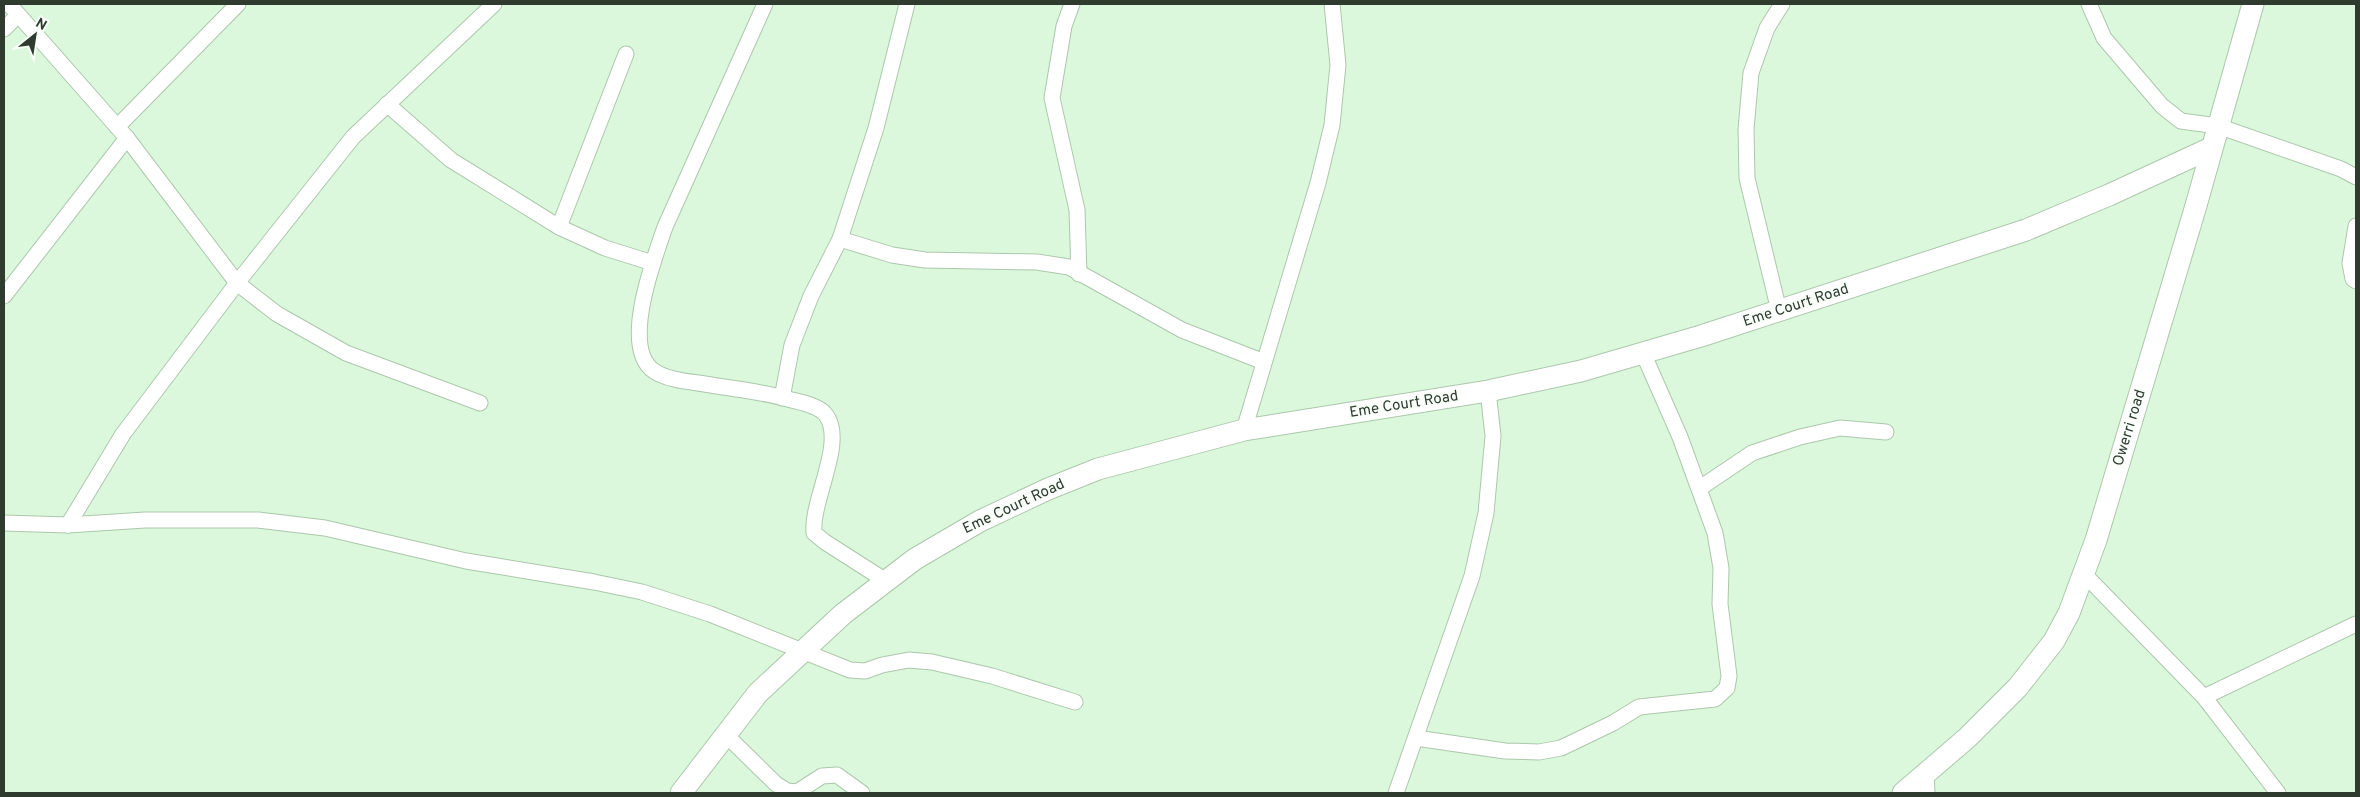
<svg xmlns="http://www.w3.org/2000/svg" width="2360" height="797" font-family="Overpass,sans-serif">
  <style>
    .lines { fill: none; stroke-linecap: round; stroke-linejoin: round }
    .street-casing { stroke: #acc7ac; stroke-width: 17 }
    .secondary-casing { stroke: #acc7ac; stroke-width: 23 }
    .street { stroke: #fff; stroke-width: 15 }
    .secondary { stroke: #fff; stroke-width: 21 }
    .labels { text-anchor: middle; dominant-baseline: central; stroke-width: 4; stroke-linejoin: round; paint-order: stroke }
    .street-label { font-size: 15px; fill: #303b30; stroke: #f8fef8 }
  </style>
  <rect width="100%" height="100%" fill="#dcf8dc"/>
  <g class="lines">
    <defs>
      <g id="street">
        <path d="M9,4L127,138L237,283L277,314L346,353L480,403"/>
        <path d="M765,4L665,227C654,259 620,348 654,371C666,379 683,381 698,383C727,388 759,391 788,399C799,402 819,405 826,415C846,442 811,500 814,533L825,542L886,581"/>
        <path d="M1072,4L1064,26L1052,98L1077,210L1079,274"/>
        <path d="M2089,4L2104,38L2162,106L2181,121L2218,126L2341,169L2356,177"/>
        <path d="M4,29L18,15"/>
        <path d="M387,104L451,160L559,227L605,248L653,263"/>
        <path d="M117,127L238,4"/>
        <path d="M2356,226L2350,263L2353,279L2356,281"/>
        <path d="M559,227L626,54"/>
        <path d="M840,239L892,255L925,260L1037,262L1069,267L1182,330L1264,362"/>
        <path d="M4,296L127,138"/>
        <path d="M1779,311L1747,178L1746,129L1751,73L1767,28L1782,4"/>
        <path d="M782,398L792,345L811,296L840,239L876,128L907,4"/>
        <path d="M1244,430L1318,183L1332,125L1338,65L1332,4"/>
        <path d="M1700,488L1752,453L1800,437L1840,428L1886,432"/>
        <path d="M4,523L68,525L145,520H258L325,528L466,561L594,582L642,592L710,614L850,670L865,671L882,665L909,660L932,662L992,676L1075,702"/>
        <path d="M68,525L123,434L237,283L353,137L494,4"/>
        <path d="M2083,573L2204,697L2278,793"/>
        <path d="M2204,697L2356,624"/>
        <path d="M726,735L776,784L787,791L797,792L822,776L837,775L862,793"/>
        <path d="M1416,738L1505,751L1539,752L1561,748L1613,723L1639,707L1715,699L1727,688L1729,676L1720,604L1721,568L1715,533L1680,437L1643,353"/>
        <path d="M1926,773L1927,793"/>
        <path d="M1396,793L1472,576L1486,513L1493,436L1488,391"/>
      </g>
      <g id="secondary">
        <path d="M681,793L758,693L843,614L915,559L980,521L1048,489L1098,469L1244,430L1488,391L1581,371L1701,336L2026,230L2109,195L2211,148"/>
        <path d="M1903,793L1967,738L2018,687L2054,641L2069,613L2096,540L2195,209L2253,4"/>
      </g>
    </defs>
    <!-- street casing -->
    <use href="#street" class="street-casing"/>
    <!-- secondary casing -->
    <use href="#secondary" class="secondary-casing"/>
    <!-- street -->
    <use href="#street" class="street"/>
    <!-- secondary -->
    <use href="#secondary" class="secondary"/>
  </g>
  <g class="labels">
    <!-- street labels -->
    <g class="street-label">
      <text transform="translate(1796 306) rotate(-18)">Eme Court Road</text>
      <text transform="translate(1404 405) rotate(-9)">Eme Court Road</text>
      <text transform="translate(2130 428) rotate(-73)">Owerri road</text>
      <text transform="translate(1014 507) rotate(-25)">Eme Court Road</text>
    </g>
  </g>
  <!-- border -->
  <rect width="2360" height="797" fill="none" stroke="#303b30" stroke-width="10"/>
  <!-- north arrow -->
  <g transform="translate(35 35) rotate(30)" stroke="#f8fef8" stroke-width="4" paint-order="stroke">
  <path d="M0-4L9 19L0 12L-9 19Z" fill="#303b30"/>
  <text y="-8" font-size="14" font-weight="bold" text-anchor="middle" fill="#303b30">N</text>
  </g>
</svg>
